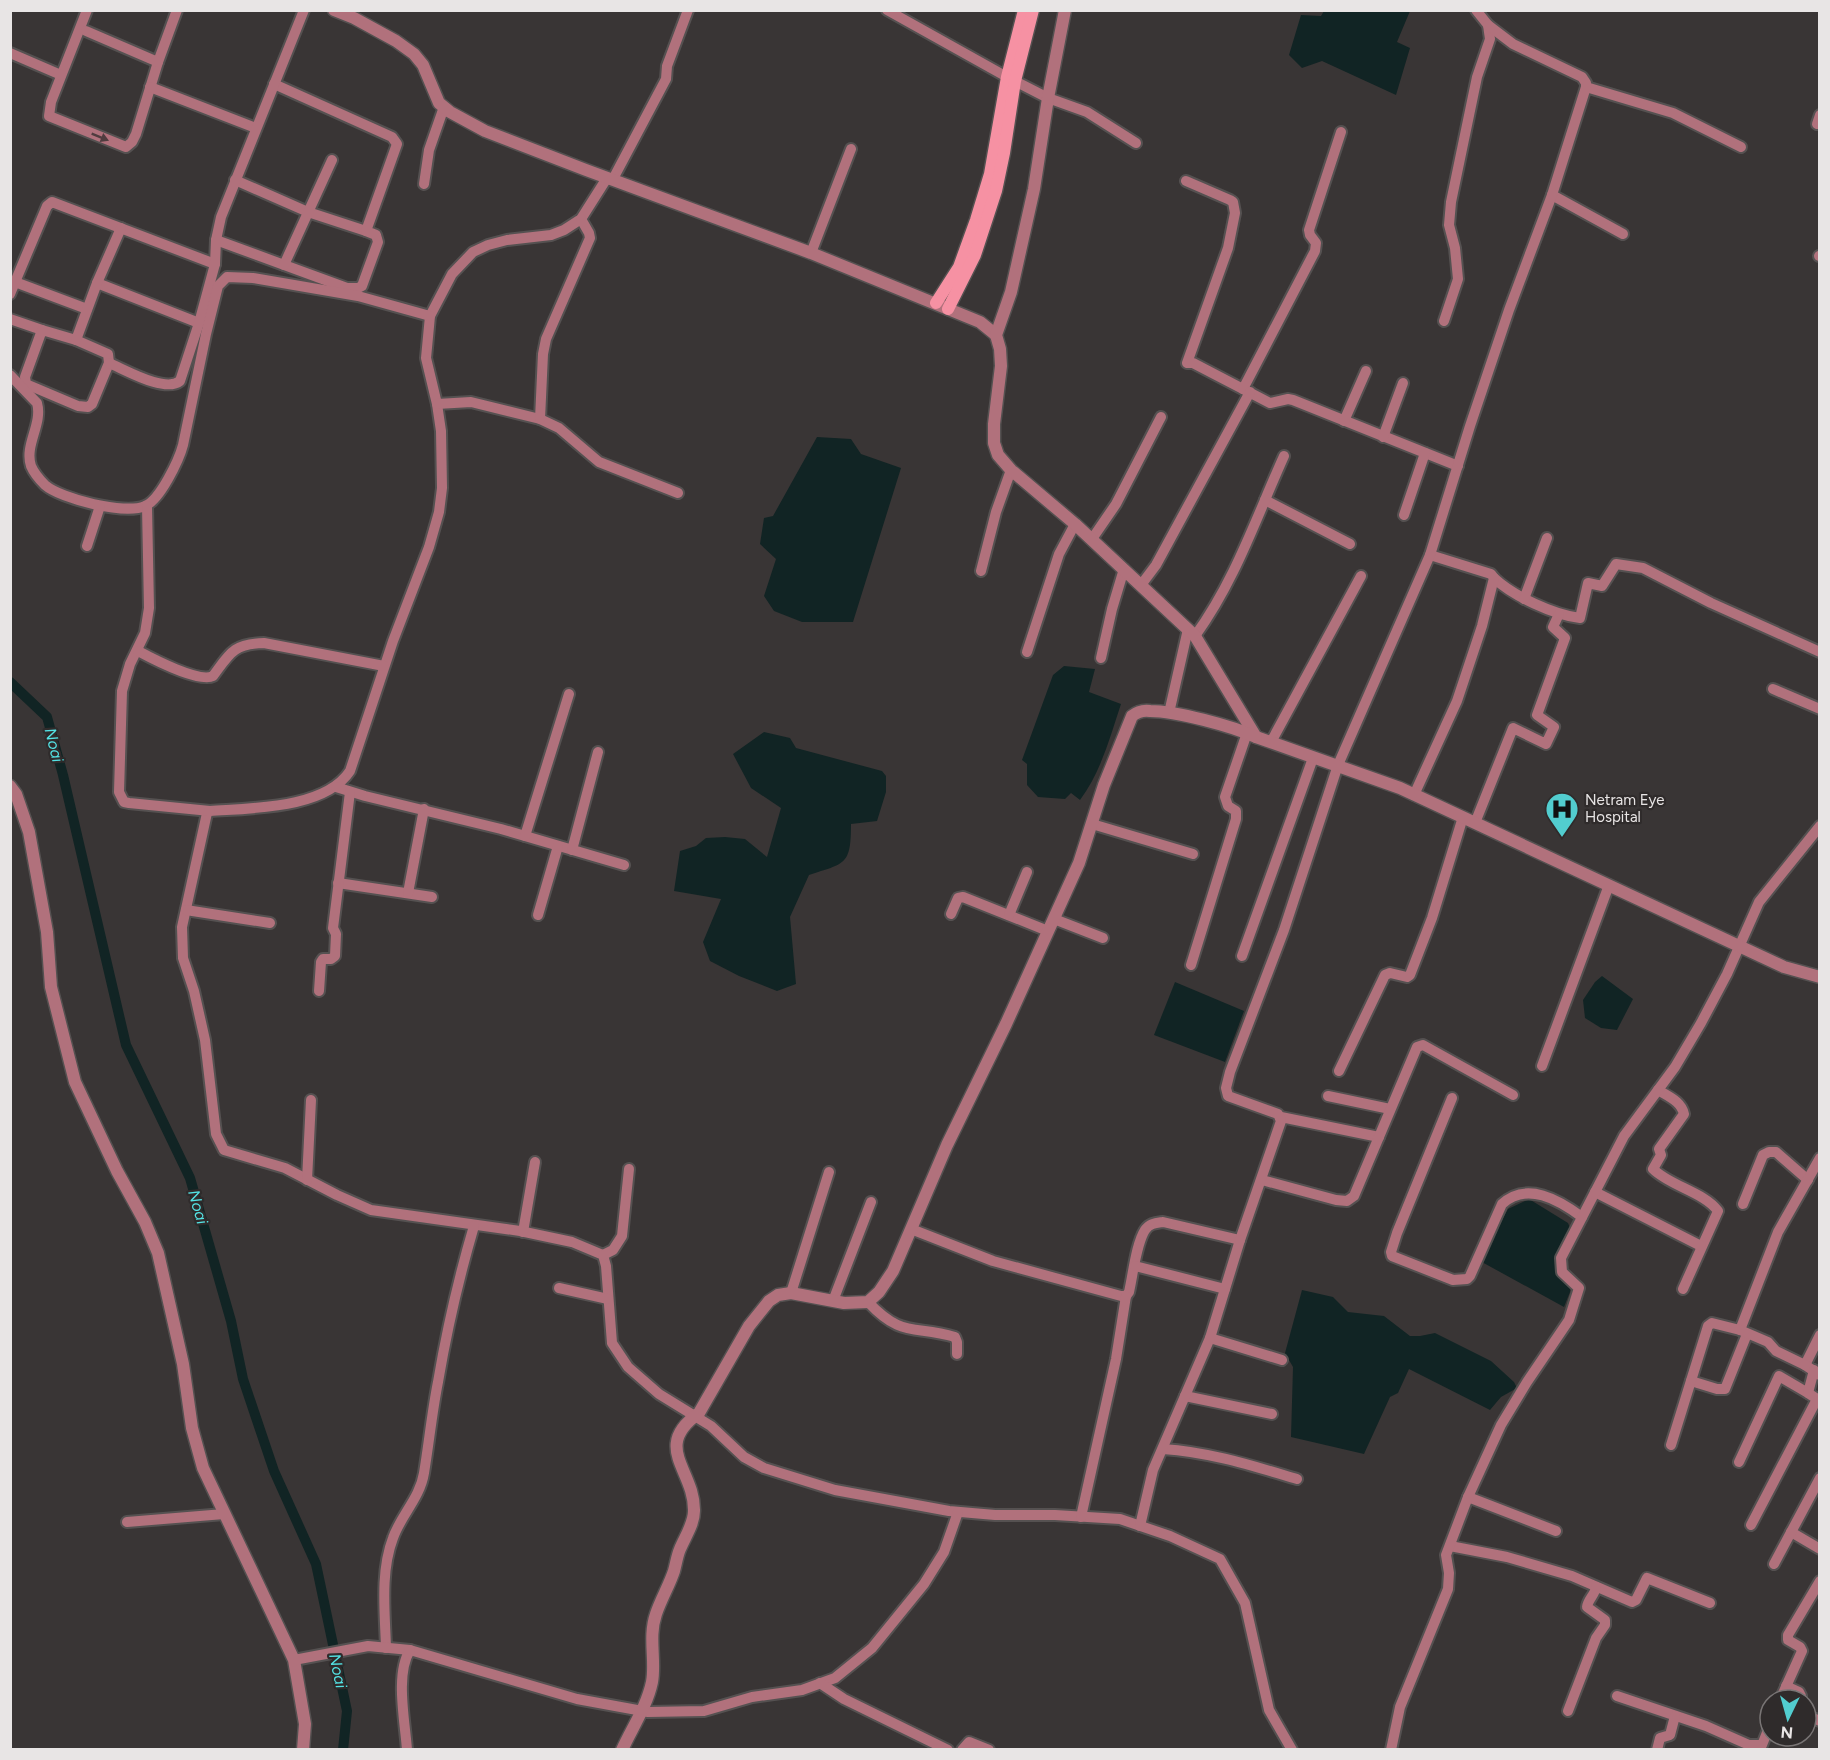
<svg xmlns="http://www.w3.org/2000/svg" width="1830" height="1760" font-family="Figtree,sans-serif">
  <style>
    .water { fill: #112424 }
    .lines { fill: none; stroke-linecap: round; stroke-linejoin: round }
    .canal { stroke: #112424; stroke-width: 10 }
    .minor-casing { stroke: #555151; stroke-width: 14 }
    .tertiary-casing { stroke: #555151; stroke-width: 15 }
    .secondary-casing { stroke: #555151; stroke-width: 15 }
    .minor { stroke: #b1717c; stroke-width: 10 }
    .tertiary { stroke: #b1717c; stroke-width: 12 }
    .secondary { stroke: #f691a3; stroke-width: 12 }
    .oneway { fill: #503c3f }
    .labels { text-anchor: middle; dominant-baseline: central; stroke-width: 4.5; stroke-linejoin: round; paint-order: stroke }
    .poi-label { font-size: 15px; fill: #e8e5e5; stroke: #2f2b2b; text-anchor: start }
    .water-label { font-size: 16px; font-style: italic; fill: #54e3e5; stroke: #2f2b2b }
  </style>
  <rect width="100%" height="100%" fill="#393535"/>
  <!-- water -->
  <g class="water">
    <path d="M1324,11H1410L1397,42L1410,48L1396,95L1322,61L1302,68L1289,55L1301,15L1321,16Z"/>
    <path d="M817,437L851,439L861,454L901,468L853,622H802L774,611L764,596L776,559L760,544L764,518L773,516Z"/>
    <path d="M1064,666L1095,669L1089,692L1121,704C1110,737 1101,772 1080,800L1071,793L1065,799L1038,797L1027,785V764L1022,760L1053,675Z"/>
    <path d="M764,732L790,738L796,748L882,771L886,776V792L877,821L851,824C851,866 845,863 809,875L790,917L796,984L777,991L739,976L710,961L703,942L721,899L674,891L680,851L696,846L706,838L725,837L745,839L767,857L781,808L751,788L733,754Z"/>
    <path d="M1602,976L1633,999L1617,1030L1601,1028L1585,1018L1583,1000L1595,982Z"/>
    <path d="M1175,982L1244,1011L1225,1062L1154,1035Z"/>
    <path d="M1529,1199L1568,1223L1574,1238L1561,1268L1571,1279L1570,1292L1564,1307L1480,1261L1508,1209Z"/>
    <path d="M1302,1290L1333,1297L1348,1312L1384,1316L1410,1336H1420L1435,1333L1491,1361L1514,1382L1517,1388L1501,1397L1490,1410L1409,1369L1398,1393L1390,1397L1364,1454L1291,1437L1293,1367L1285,1353Z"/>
  </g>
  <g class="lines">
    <!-- canal -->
    <path class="canal" d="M10,682L47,717L63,775L126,1045L190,1178L231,1321L243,1379L274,1471L316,1564L347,1711L343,1750"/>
    <defs>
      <g id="minor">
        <path d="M87,10L51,102L49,116L126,147L132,142L136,134L158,62L177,10"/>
        <path d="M887,10L1007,77L1048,98L1087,112L1136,143"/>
        <path d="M86,31L158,62"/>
        <path d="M10,53L61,75"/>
        <path d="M150,87L256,128"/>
        <path d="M1586,87L1673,113L1741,147"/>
        <path d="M1817,124L1820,115"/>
        <path d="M607,178L581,219L564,230L551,235L507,240L488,245L473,252L452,274L430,316L426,358L437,404L441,431L442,488L439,512L429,547L393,641L350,771C325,809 251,808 210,811L207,813L182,927L183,958L194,991L205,1040L216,1134L224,1150L285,1168L337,1195L371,1210L520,1231L572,1242L603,1255L606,1266L612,1343L628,1367L659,1394L711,1426L744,1457L764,1468L835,1490L949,1511L995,1515H1055L1120,1519L1170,1536L1220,1559L1245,1603L1269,1710L1292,1750"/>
        <path d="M613,179L666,79L667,66L688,10"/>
        <path d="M235,180L308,212L366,231"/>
        <path d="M1186,181L1230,200L1233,202L1235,213L1228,248L1187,363H1193L1270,403L1288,399L1293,400L1458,466"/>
        <path d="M424,184L429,150L444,107"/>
        <path d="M1552,195L1623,234"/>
        <path d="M216,240L347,288H358L362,286L378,242L376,235L366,231L397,144L392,137L274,84"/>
        <path d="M811,253L851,149"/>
        <path d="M1819,256H1820"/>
        <path d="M284,265L332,160"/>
        <path d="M15,282L87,309"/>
        <path d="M97,283L199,323"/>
        <path d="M10,294L47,206L52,202L215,264"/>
        <path d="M10,319L42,330"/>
        <path d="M1444,321L1458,279L1455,248L1449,225L1451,202L1477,77L1490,39L1488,25L1476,10"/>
        <path d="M42,330L76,340L108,354L109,363L92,404L88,407L78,406L26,384L25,377Z"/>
        <path d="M76,340L97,283L121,228"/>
        <path d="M109,363C126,370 165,393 180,381L199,323L215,264L216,240L221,217L304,10"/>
        <path d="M10,375L37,403C43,424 24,445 31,466C34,473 40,480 45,485C61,499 125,515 145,506C160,500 179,460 183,445L206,334L218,286L227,277L253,278L358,296L430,316"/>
        <path d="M1243,389L1315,251L1316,243L1310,235L1309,230L1341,132"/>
        <path d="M437,404L471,402L540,419L559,428L599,462L678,493"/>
        <path d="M540,419L543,354L546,339L590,238L589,233L581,219"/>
        <path d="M1344,421L1366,371"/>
        <path d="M1383,437L1403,383"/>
        <path d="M1265,500L1350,544"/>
        <path d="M147,506L149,608L145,633L130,664L122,691L119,792L124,802L129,803L210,811"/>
        <path d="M1404,515L1425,453"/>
        <path d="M1092,539L1116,504L1161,417"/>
        <path d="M87,546L100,506"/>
        <path d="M981,571L996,512L1011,470"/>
        <path d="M1494,578C1513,596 1554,615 1580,618L1588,583L1602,586L1616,564L1643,568L1711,603L1820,652"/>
        <path d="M1141,585L1156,565L1250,392"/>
        <path d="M1524,599L1547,538"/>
        <path d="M1195,636C1235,581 1256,518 1284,456"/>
        <path d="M138,651C153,659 199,683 213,676C230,653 233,644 264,643L384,666"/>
        <path d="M1027,652L1059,554L1075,524"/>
        <path d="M1101,658L1112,609L1124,569"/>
        <path d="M1773,689L1820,709"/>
        <path d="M1169,713L1188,629"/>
        <path d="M1271,742L1361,576"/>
        <path d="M336,787L365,796L501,829L624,865"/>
        <path d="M1414,795L1457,701L1482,626L1494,578L1491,574L1430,555"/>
        <path d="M1475,823L1513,728L1546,744L1554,727L1537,715L1565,638L1553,627L1559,614"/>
        <path d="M1092,824L1193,854"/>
        <path d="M525,836L569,694"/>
        <path d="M572,850L598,752"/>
        <path d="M338,883L432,897"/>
        <path d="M408,893L424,809"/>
        <path d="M186,910L270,923"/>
        <path d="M951,914L958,898L963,897L1048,931"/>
        <path d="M538,915L558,846"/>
        <path d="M1009,915L1027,872"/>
        <path d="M1054,919L1103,938"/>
        <path d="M1242,956L1313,758"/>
        <path d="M1191,965L1236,819V811L1228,806L1225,797L1247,733"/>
        <path d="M319,991L321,962L323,959H331L335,956L336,934L333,928L350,792"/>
        <path d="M1542,1066L1609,885"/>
        <path d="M1339,1071L1385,975L1390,973L1407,977L1410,975L1432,918L1463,817"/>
        <path d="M1658,1090C1669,1097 1681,1101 1684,1114L1659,1149L1661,1155L1653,1169C1670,1186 1704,1192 1718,1211L1683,1289"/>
        <path d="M1328,1096L1390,1109"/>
        <path d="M1452,1098L1397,1233L1391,1252L1392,1256L1453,1280L1467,1279L1470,1276L1502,1204C1527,1181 1559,1200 1582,1217"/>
        <path d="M1281,1117L1379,1137"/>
        <path d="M307,1180L311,1100"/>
        <path d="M1262,1180L1336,1200L1347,1201L1354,1196L1417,1047L1423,1045L1513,1095"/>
        <path d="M1595,1192L1701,1246"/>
        <path d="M1743,1204L1763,1155L1769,1152H1776L1808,1180"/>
        <path d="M911,1229L993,1261L1121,1296H1126L1129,1292C1133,1275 1136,1244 1145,1230C1150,1223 1156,1223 1163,1222L1240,1240L1281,1121L1278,1114L1228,1096L1226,1088L1230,1072L1284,930L1338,765L1430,555L1470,426L1509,310L1552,195L1586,87V83L1582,77L1513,44L1488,25"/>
        <path d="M523,1232L535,1162"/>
        <path d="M603,1255L613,1250L622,1236L629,1169"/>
        <path d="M1135,1266L1225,1289"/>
        <path d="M559,1288L608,1299"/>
        <path d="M791,1293L829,1172"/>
        <path d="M833,1301L871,1202"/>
        <path d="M868,1302C902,1338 913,1325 955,1337L957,1342V1354"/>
        <path d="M1740,1330L1778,1232L1820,1158"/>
        <path d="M1210,1338L1282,1360"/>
        <path d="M1805,1365L1820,1335"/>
        <path d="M1691,1381L1717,1389H1725L1747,1334"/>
        <path d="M1185,1396L1272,1414"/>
        <path d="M1671,1445L1708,1326L1712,1323L1740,1330L1768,1342L1776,1351L1805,1365L1820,1375"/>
        <path d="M1163,1449C1210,1452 1253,1466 1297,1479"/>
        <path d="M1739,1462L1779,1376L1808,1393"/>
        <path d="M1468,1497L1556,1531"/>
        <path d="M1081,1517L1116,1359L1126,1296"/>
        <path d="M127,1522L224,1514"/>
        <path d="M1751,1525L1817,1399L1808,1393L1814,1370"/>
        <path d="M1140,1526L1153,1470L1210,1338L1240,1240"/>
        <path d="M1791,1532L1820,1549"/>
        <path d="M1450,1546L1507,1557L1572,1576L1632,1602L1636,1600L1647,1578L1710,1603"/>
        <path d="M1774,1564L1820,1478"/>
        <path d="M386,1648C385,1613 380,1572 393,1538C401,1515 420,1498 424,1473C429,1443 432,1412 438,1382C447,1329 459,1277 474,1226"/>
        <path d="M294,1660L368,1646L410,1650L577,1699L648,1712L704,1711L752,1697L802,1690L835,1678L872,1648L924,1584L944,1552L958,1512"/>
        <path d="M820,1683L844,1699L948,1750"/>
        <path d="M1786,1686L1799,1692L1801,1696L1799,1700"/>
        <path d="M1617,1696L1706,1726L1749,1745H1762L1770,1725"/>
        <path d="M1780,1700L1802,1651L1800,1647L1788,1640V1635L1820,1581"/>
        <path d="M1568,1711L1596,1638L1605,1625V1620L1587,1607C1588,1599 1595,1595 1596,1587"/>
        <path d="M1806,1715L1820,1721"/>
        <path d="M407,1750C405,1721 395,1674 410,1650"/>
        <path d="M962,1750L969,1742L989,1750"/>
        <path d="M1391,1750L1400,1707L1448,1589L1449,1573L1446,1555L1468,1497L1501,1425L1527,1382L1569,1320L1579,1288L1562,1272L1561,1258L1624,1136L1675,1067L1701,1023L1727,974L1759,902L1820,826"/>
        <path d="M1657,1750L1660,1738L1670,1735L1675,1716"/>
      </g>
      <g id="tertiary">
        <path d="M334,10L354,18L396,41L414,54L423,65L439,103L450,112L485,131L586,170L811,253L980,322L996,335"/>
        <path d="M1065,10L1048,98L1034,189L1011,292L996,335L1000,349L1001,366L994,424V443L998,455L1011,470L1075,524L1195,636L1256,737L1400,788L1784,967L1820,977"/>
        <path d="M10,786L16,794L29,832L47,932L51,987L75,1082L117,1171L145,1222L158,1253L183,1364L192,1428L203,1468L294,1660L305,1724L303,1750"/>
        <path d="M622,1750C632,1728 647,1706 652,1682C656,1661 648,1637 656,1614C661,1599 669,1586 674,1571C676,1564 677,1556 680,1549C685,1537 694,1524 694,1511C695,1470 651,1447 699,1413L749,1326L769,1301L778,1295L791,1293L844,1303L868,1302L879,1292L893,1271L947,1145L1006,1024L1079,863L1104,785L1132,716C1137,712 1143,710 1150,711C1176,711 1232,726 1256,737"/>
      </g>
      <g id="secondary">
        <path d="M936,303L959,267L976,220L990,174L1007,77L1024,10"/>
        <path d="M948,309L975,255L996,191L1004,153L1015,81L1033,10"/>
      </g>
    </defs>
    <!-- minor casing -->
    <use href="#minor" class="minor-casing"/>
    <!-- tertiary casing -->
    <use href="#tertiary" class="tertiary-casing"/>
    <!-- secondary casing -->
    <use href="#secondary" class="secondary-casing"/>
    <!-- minor -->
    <use href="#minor" class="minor"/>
    <!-- tertiary -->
    <use href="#tertiary" class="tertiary"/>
    <!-- secondary -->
    <use href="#secondary" class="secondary"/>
  </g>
  <!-- one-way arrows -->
  <defs><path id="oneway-solid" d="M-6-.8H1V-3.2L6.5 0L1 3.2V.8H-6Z" transform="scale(1.5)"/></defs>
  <use class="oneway" href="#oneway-solid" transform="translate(100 137) rotate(22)"/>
  <!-- icons -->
  <defs>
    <symbol id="hospital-pin" viewBox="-11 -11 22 30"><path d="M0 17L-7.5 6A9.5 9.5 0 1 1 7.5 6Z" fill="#52cdcf" stroke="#2f2b2b"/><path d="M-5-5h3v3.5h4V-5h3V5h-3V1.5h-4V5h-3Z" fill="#111"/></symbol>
  </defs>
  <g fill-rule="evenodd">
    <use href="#hospital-pin" x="1543" y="790" width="38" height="52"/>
  </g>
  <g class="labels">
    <!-- poi labels -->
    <g class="poi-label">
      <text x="1585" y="800">Netram Eye<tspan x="1585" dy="17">Hospital</tspan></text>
    </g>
    <!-- water labels -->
    <g class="water-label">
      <text transform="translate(54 745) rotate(76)">Noai</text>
      <text transform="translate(198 1207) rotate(74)">Noai</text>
      <text transform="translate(338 1671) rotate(78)">Noai</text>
    </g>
  </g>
  <!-- border -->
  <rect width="1830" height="1760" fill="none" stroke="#e8e5e5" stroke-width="24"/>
  <!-- north arrow -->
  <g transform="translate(1788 1718) rotate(185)"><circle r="28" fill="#2f2b2b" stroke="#797575" stroke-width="1.5"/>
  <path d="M0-4.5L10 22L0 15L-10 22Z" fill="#52cdcf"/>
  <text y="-9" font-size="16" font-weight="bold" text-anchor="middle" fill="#e8e5e5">N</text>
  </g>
</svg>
